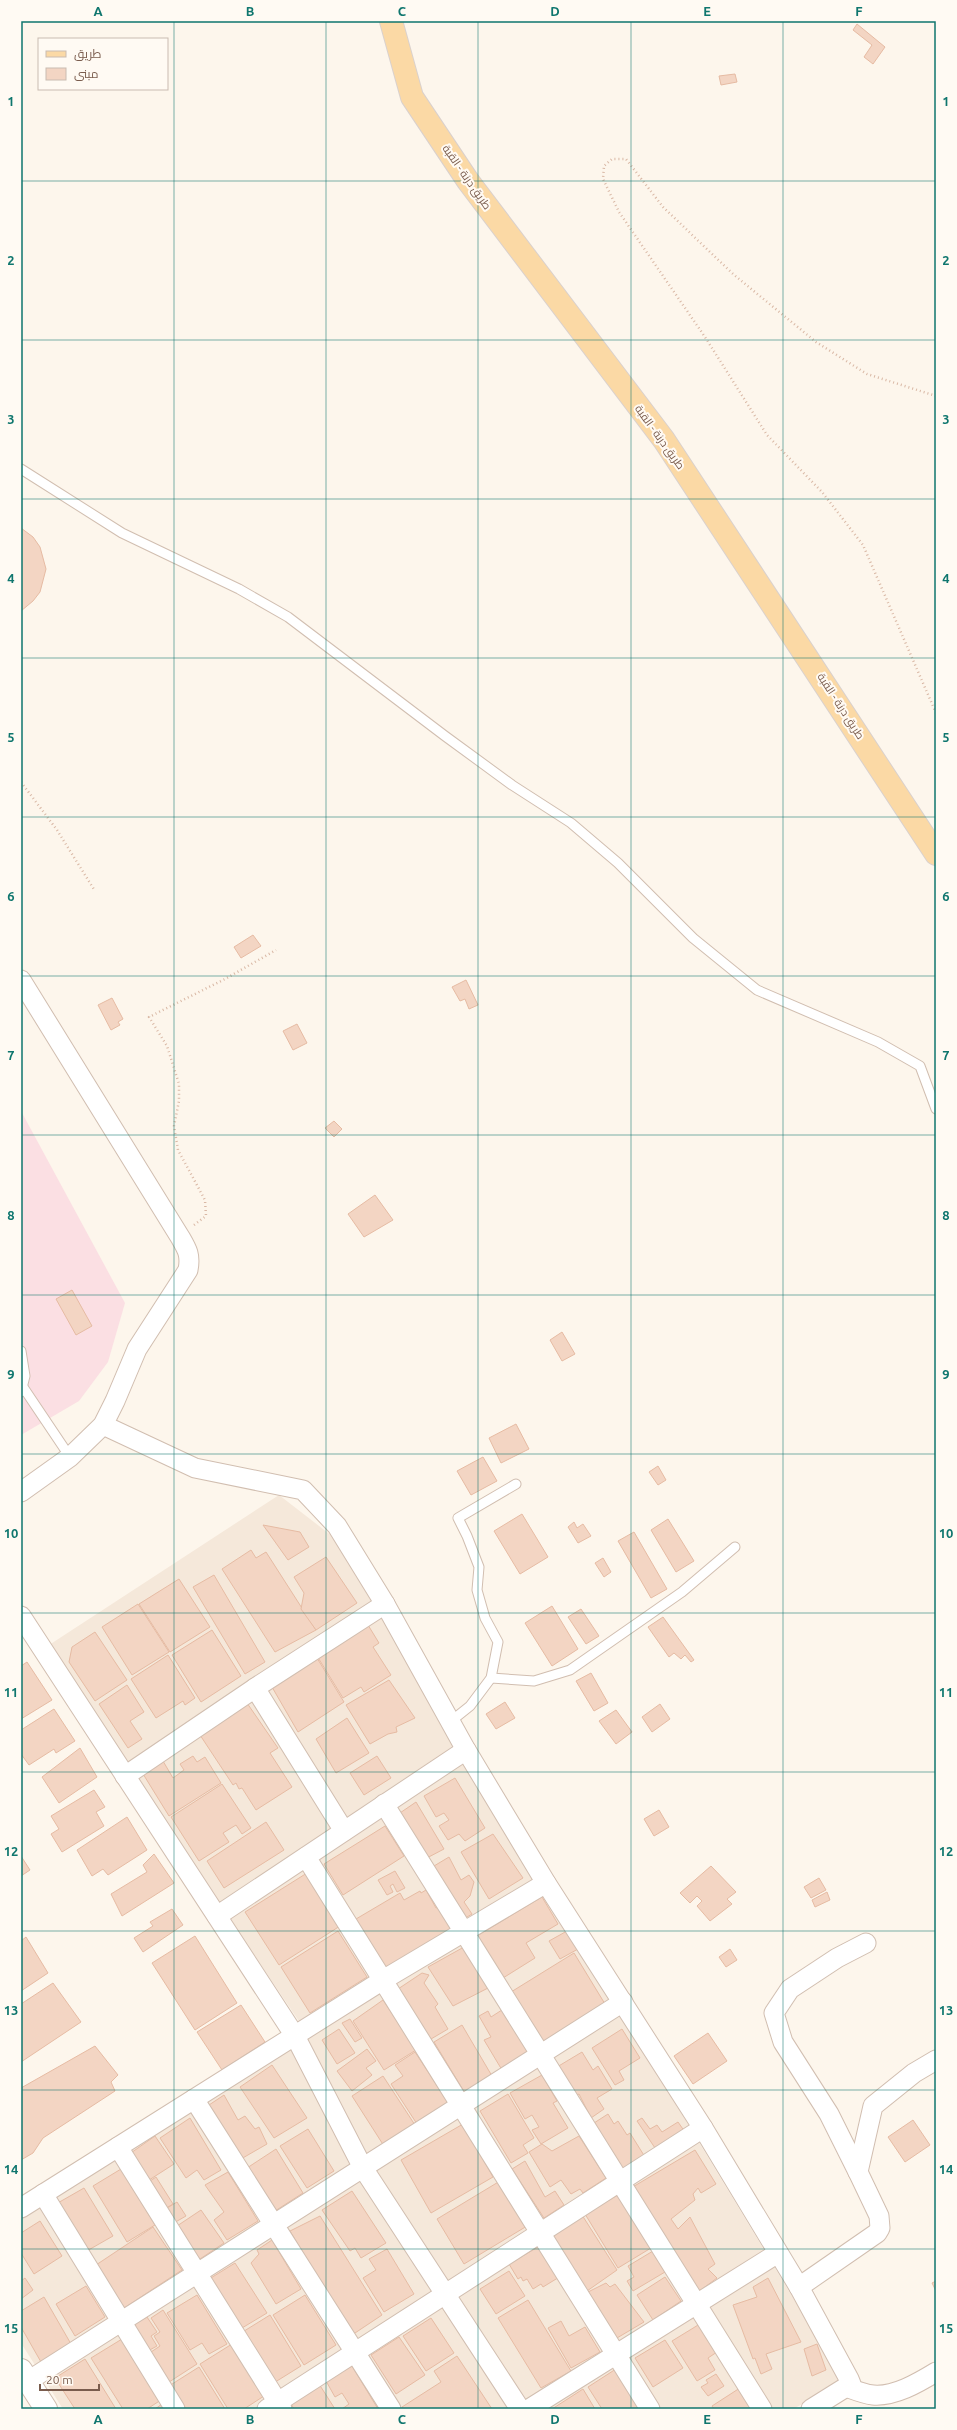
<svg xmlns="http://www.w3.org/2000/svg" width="957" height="2430" font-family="Ubuntu,Cairo,sans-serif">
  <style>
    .residential { fill: #f5e8da }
    .medical { fill: #fbdfe3 }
    .building { fill: #f3d5c3; stroke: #e6bba3 }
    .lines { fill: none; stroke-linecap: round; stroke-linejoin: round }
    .service-casing { stroke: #d1beb0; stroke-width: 11 }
    .minor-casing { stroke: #d1beb0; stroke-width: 21 }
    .tertiary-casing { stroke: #d1beb0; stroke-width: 24 }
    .primary-casing { stroke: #dad1cd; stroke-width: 24 }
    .path { stroke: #d9b8a5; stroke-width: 2.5; stroke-dasharray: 1 3; stroke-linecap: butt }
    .service { stroke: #fff; stroke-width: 9 }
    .minor { stroke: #fff; stroke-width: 19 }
    .tertiary { stroke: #fff; stroke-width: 22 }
    .primary { stroke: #fbd9a5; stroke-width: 22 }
    .grid { fill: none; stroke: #0f766e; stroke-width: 1; stroke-opacity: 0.55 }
    .labels { text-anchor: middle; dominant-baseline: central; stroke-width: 4; stroke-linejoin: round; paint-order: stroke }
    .street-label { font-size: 11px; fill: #7a5c4d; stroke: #fffaf3 }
    .neatline { fill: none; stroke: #0f766e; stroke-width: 1.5 }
    .grid-label { font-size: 13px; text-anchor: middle; font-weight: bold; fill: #0f766e }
  </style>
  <rect width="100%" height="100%" fill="#fdf6ec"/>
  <!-- residential -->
  <path class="residential" d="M279,1495L332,1536L844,2382L793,2409H63L21,2343V2218L309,2036L46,1647Z"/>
  <!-- medical -->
  <path class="medical" d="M21,1111L125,1303L108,1362L79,1401L21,1435Z"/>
  <!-- building -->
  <g class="building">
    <path d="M857,24L885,47L873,64L864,57L872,45L853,30Z"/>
    <path d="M735,74L737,82L721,85L719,76Z"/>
    <path d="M21,528L33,537L40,547L46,569L40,592L33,601L21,611Z"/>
    <path d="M253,935L261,946L241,958L234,947Z"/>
    <path d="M466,980L478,1005L469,1009L465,999L460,1001L452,987Z"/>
    <path d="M112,998L123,1019L118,1022L120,1025L111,1030L98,1005Z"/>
    <path d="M297,1024L307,1043L293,1050L283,1031Z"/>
    <path d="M334,1121L342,1129L334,1137L325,1128Z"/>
    <path d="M375,1195L393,1220L364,1237L348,1214Z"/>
    <path d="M72,1290L92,1326L76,1335L56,1299Z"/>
    <path d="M562,1332L575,1354L562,1361L550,1340Z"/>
    <path d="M516,1424L529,1449L501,1463L489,1438Z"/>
    <path d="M483,1457L497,1481L471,1495L457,1471Z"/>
    <path d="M658,1466L666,1480L658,1485L649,1472Z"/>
    <path d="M522,1514L548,1557L520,1574L494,1531Z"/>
    <path d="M668,1519L694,1561L676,1572L651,1530Z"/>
    <path d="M574,1522L577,1528L583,1524L591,1536L578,1543L568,1527Z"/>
    <path d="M263,1525L300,1532L309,1547L288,1560Z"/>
    <path d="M634,1532L667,1589L651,1598L618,1541Z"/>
    <path d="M251,1550L256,1558L266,1552L316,1630L275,1652L222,1569Z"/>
    <path d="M326,1557L357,1603L316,1630L301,1609L304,1593L294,1577Z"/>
    <path d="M603,1558L611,1572L604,1577L595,1563Z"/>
    <path d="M214,1575L265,1662L245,1674L193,1587Z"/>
    <path d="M179,1579L210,1627L170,1652L139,1604Z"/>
    <path d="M138,1604L169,1652L132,1675L102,1627Z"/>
    <path d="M552,1606L578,1649L552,1666L525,1623Z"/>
    <path d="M581,1609L599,1636L586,1644L568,1617Z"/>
    <path d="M663,1617L694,1660L691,1662L685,1655L681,1659L674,1653L669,1657L648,1627Z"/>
    <path d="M368,1625L379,1643L373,1647L391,1675L364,1692L361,1687L343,1698L317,1656Z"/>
    <path d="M212,1630L241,1676L201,1702L172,1655Z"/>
    <path d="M95,1632L127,1680L95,1701L69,1662L72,1647Z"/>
    <path d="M168,1655L195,1698L185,1705L183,1701L156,1718L131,1679Z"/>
    <path d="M317,1658L344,1702L298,1732L272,1687Z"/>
    <path d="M27,1662L52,1700L21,1719V1666Z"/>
    <path d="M591,1673L608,1703L594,1711L576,1681Z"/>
    <path d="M389,1680L415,1718L396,1727L397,1732L388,1734L370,1744L346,1705Z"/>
    <path d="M127,1685L144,1712L130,1721L142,1739L128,1748L99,1704Z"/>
    <path d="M505,1702L515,1718L496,1729L486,1714Z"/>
    <path d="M247,1703L278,1748L270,1753L292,1787L256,1810L242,1788L239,1789L236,1783L233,1785L200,1735Z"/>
    <path d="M660,1704L670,1719L652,1732L642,1717Z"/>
    <path d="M54,1709L75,1741L56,1753L54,1749L29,1765L21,1754V1730Z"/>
    <path d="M616,1710L632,1732L616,1744L599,1721Z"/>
    <path d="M347,1718L369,1753L336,1773L316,1739Z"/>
    <path d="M80,1748L97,1777L59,1803L42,1777Z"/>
    <path d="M160,1756L173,1778L184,1770L180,1764L193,1756L197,1762L205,1757L221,1783L169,1816L140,1769Z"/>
    <path d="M377,1756L391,1778L364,1795L350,1773Z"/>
    <path d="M455,1778L485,1828L465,1841L459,1834L448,1840L439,1826L449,1820L444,1813L436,1817L424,1796Z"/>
    <path d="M222,1784L251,1828L242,1834L236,1825L223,1833L229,1842L199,1861L171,1817Z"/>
    <path d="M94,1790L105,1807L96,1812L104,1826L62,1852L51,1834L59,1829L51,1816Z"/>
    <path d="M416,1802L444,1849L423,1860L397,1815Z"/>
    <path d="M659,1810L669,1827L654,1836L644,1819Z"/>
    <path d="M127,1817L147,1850L108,1875L103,1869L92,1876L77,1850Z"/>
    <path d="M266,1822L284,1850L224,1888L207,1861Z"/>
    <path d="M385,1826L404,1856L343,1895L324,1864Z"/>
    <path d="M493,1834L523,1878L489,1899L461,1852Z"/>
    <path d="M154,1854L174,1883L122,1916L111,1894L147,1872L143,1865Z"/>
    <path d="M21,1856L30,1870L21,1876Z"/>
    <path d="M449,1857L461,1880L469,1875L474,1882L470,1896L464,1902L472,1914L462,1920L429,1869Z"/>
    <path d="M711,1866L736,1892L727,1899L732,1904L710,1921L697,1906L702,1901L697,1896L690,1903L680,1893Z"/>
    <path d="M395,1871L405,1888L397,1892L393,1884L390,1886L393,1892L387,1895L378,1880Z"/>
    <path d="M307,1873L340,1926L279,1965L245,1912Z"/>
    <path d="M819,1878L826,1890L811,1898L804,1887Z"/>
    <path d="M426,1890L436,1908L440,1906L455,1933L386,1968L356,1919L400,1893L404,1900L420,1891L421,1893Z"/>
    <path d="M827,1892L830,1900L815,1907L812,1900Z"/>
    <path d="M542,1897L558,1924L526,1943L535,1958L503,1978L477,1936Z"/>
    <path d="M172,1909L183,1925L143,1952L134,1938L153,1926L150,1922Z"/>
    <path d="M338,1931L367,1977L310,2013L281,1967Z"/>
    <path d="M567,1931L578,1949L560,1959L549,1941Z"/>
    <path d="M195,1936L237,2003L195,2030L152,1963Z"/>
    <path d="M26,1937L48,1973L21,1991V1941Z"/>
    <path d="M464,1947L490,1987L453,2006L428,1967Z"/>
    <path d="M730,1949L737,1960L726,1967L719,1957Z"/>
    <path d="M574,1953L605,2004L543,2042L511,1992Z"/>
    <path d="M422,1973L429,1975L424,1983L438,2004L435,2007L448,2029L431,2039L398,1989Z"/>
    <path d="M53,1983L81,2022L21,2062V2004Z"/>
    <path d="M383,2000L416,2050L384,2070L353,2021Z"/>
    <path d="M241,2005L265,2042L222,2070L197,2032Z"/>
    <path d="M505,2008L535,2058L505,2075L484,2040L491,2037L479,2016L488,2011L491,2017Z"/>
    <path d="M350,2019L362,2038L355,2042L342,2023Z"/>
    <path d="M462,2025L492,2076L465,2093L434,2042Z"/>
    <path d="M339,2029L355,2053L337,2064L322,2040Z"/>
    <path d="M622,2029L640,2058L619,2071L624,2080L615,2085L592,2048Z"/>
    <path d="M708,2033L727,2061L693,2084L674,2056Z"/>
    <path d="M95,2046L118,2075L111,2082L115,2091L43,2138L33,2153L21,2160V2088Z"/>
    <path d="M367,2049L376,2061L366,2068L372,2075L352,2091L337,2071Z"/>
    <path d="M415,2052L449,2104L417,2124L391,2084L403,2076L395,2065Z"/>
    <path d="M582,2052L593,2070L598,2066L612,2089L597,2098L604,2109L591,2118L579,2094L575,2096L557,2067Z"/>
    <path d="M272,2065L307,2118L274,2138L240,2087Z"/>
    <path d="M542,2075L557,2101L553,2103L568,2128L541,2144L532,2130L539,2127L532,2115L525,2119L510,2093Z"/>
    <path d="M383,2076L415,2125L384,2146L352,2096Z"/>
    <path d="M508,2094L534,2138L523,2145L528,2153L511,2163L480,2111Z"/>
    <path d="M224,2095L238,2120L245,2116L255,2129L259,2127L267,2144L241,2159L209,2105Z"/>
    <path d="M608,2114L614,2124L618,2121L627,2135L630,2133L645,2157L624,2170L594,2123Z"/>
    <path d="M190,2118L221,2170L204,2180L197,2170L186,2178L160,2138Z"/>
    <path d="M642,2118L650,2129L657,2125L662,2132L678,2122L685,2132L657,2151L637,2121Z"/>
    <path d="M913,2120L930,2145L905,2162L888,2137Z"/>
    <path d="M463,2124L493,2177L431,2213L401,2160Z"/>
    <path d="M308,2129L334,2171L307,2188L280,2146Z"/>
    <path d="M155,2136L174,2164L146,2182L128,2155Z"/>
    <path d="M579,2136L606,2178L583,2193L580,2189L571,2194L561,2180L550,2187L529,2152L542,2144L552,2151Z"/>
    <path d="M276,2149L303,2193L275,2211L247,2168Z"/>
    <path d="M695,2150L716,2184L701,2193L698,2188L693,2194L695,2200L671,2219L678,2229L690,2217L715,2264L708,2269L717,2278L694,2295L631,2188Z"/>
    <path d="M525,2161L545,2197L555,2191L564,2205L544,2218L512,2169Z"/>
    <path d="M121,2169L155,2225L127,2242L93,2186Z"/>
    <path d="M228,2172L258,2221L227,2240L214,2220L224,2212L205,2185Z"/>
    <path d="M156,2177L173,2204L163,2210L147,2183Z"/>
    <path d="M500,2181L527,2226L464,2264L437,2219Z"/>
    <path d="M84,2188L113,2236L85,2252L56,2204Z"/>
    <path d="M352,2191L386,2243L361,2258L355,2248L350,2251L322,2210Z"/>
    <path d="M618,2195L651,2248L618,2268L585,2214Z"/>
    <path d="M177,2202L186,2216L172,2224L164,2210Z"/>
    <path d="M201,2210L224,2243L197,2261L174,2228Z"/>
    <path d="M582,2215L617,2270L587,2291L551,2235Z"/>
    <path d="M320,2216L382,2315L352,2335L290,2231Z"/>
    <path d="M40,2221L62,2256L34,2274L21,2253V2233Z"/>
    <path d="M153,2227L182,2270L124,2308L96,2265Z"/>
    <path d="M272,2240L301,2289L276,2304L251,2263L259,2254L257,2250Z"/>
    <path d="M538,2247L540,2251L544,2249L561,2276L543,2287L541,2284L533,2289L527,2279L523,2281L521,2277L518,2279L509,2264Z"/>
    <path d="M387,2249L414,2294L384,2312L363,2278L376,2270L369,2259Z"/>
    <path d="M653,2251L665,2272L633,2291L627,2281L634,2277L628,2266Z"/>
    <path d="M235,2263L267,2313L237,2331L206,2281Z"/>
    <path d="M509,2271L525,2296L496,2314L480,2289Z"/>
    <path d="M665,2277L681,2301L653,2320L637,2295Z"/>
    <path d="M25,2278L33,2290L21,2299V2281Z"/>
    <path d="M768,2278L801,2342L766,2354L772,2369L761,2374L755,2358L753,2359L733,2305L757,2297L753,2287Z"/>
    <path d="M936,2281V2291L932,2283Z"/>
    <path d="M606,2283L610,2287L615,2284L644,2322L617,2338L588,2292Z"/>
    <path d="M86,2286L105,2317L75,2336L56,2304Z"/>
    <path d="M197,2295L227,2344L209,2354L202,2343L190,2350L167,2313Z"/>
    <path d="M305,2295L336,2345L304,2365L273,2315Z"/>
    <path d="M44,2297L71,2344L41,2362L21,2327V2311Z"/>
    <path d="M528,2300L571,2371L541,2388L498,2318Z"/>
    <path d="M163,2310L197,2364L166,2384L148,2354L160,2346L154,2336L160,2332L151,2318Z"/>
    <path d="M270,2315L301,2366L272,2384L241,2333Z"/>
    <path d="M147,2317L157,2332L151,2336L157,2346L146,2352L131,2326Z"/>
    <path d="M431,2318L454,2353L426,2371L403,2336Z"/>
    <path d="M561,2321L569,2336L585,2327L600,2352L571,2368L548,2328Z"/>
    <path d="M703,2322L720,2350L708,2358L715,2370L697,2381L672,2341Z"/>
    <path d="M399,2337L425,2375L396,2394L371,2355Z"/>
    <path d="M122,2339L161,2400L147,2409H123L91,2358Z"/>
    <path d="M665,2340L683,2368L653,2387L635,2358Z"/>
    <path d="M232,2344L264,2396L244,2409H228L200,2364Z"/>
    <path d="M817,2344L826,2370L812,2376L804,2349Z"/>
    <path d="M457,2356L492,2409H403L402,2407L441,2382L434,2371Z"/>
    <path d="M85,2359L116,2409H75L55,2378Z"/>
    <path d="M352,2366L378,2409H342L349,2404L342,2393L335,2397L326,2381Z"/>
    <path d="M199,2367L225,2409H183L169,2386Z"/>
    <path d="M619,2367L645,2409H602L588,2387Z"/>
    <path d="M716,2374L724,2386L708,2396L701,2387L708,2383L706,2380Z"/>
    <path d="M319,2384L335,2409H294L290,2402Z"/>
    <path d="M743,2386L757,2409H714L712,2406Z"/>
    <path d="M583,2389L595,2409H552Z"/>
    <path d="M165,2402L170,2409H155Z"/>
  </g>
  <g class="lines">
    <defs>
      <g id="service">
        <path d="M21,469L122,533L239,589L288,617L445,736L512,785L571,823L618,863L693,938L757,990L878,1042L920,1066L936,1109"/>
        <path d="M21,1351L25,1376L21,1392"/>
        <path d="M23,1387L70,1457"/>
        <path d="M491,1678L534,1681L570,1670L682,1592L735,1547"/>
        <path d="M450,1722L470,1706L491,1678L498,1642L485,1618L477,1590L479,1567L467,1536L458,1518L516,1484"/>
      </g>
      <g id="minor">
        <path d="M21,980L180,1237C187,1249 191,1255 188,1270L137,1349L115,1401L103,1425L70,1457L21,1492"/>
        <path d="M103,1425L195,1468L303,1490L337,1526L385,1604L466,1750L546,1883L703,2128L799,2287L849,2379L851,2384L811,2409"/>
        <path d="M21,1616L295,2036L363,2168L520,2409"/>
        <path d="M255,1688L344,1831"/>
        <path d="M125,1776L255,1688L385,1604"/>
        <path d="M384,1804L762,2409"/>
        <path d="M306,1857L650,2409"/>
        <path d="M217,1916L466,1750"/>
        <path d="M194,2099L391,2409"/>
        <path d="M118,2147L282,2409"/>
        <path d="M858,2172L829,2114L783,2042L774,2013L790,1989L837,1958L866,1943"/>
        <path d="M43,2194L175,2409"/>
        <path d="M21,2208L383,1980L546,1883"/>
        <path d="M799,2287L877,2233L880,2228L879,2216L858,2172L873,2106L914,2073L936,2060"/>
        <path d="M28,2381L623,2002"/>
        <path d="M846,2387C854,2390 864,2394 873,2395C894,2397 918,2383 936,2372"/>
        <path d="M267,2409L703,2128"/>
        <path d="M529,2409L778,2253"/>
      </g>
      <path id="tertiary" d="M21,2370L46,2409"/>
      <path id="primary" d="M391,21L412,97L468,181L664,440L936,854"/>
    </defs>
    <!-- service casing -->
    <use href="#service" class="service-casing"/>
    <!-- minor casing -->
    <use href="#minor" class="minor-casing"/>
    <!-- tertiary casing -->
    <use href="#tertiary" class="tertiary-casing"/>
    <!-- primary casing -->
    <use href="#primary" class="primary-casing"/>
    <!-- path -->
    <g class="path">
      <path d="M936,396L867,374L816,342L733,274L663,207L626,159H612L604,166L603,179L619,212L705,337L767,435L822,492L863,545L936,713"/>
      <path d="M21,782L57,830L95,891"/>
      <path d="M194,1225L206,1216L205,1200L178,1150L174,1126L179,1101V1084L167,1046L149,1017L225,979L276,950"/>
    </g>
    <!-- service -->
    <use href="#service" class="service"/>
    <!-- minor -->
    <use href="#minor" class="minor"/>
    <!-- tertiary -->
    <use href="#tertiary" class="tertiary"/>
    <!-- primary -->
    <use href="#primary" class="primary"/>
  </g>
  <!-- grid -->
  <path class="grid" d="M174,21V2409M326,21V2409M478,21V2409M631,21V2409M783,21V2409M21,181H936M21,340H936M21,499H936M21,658H936M21,817H936M21,976H936M21,1135H936M21,1295H936M21,1454H936M21,1613H936M21,1772H936M21,1931H936M21,2090H936M21,2249H936"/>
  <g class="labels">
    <!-- street labels -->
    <g class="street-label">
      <text transform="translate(467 177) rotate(55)">طريق درنة - القبة</text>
      <text transform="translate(660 437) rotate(54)">طريق درنة - القبة</text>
      <text transform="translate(841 706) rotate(57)">طريق درنة - القبة</text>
    </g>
  </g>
  <!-- border -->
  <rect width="957" height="2430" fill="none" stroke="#fffaf3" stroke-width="44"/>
  <!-- legend -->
  <rect x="38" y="38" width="130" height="52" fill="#fffaf3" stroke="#cabbb1"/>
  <rect x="46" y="51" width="20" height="6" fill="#fbd9a5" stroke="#cabbb1"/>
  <text x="74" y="58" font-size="12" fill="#7a5c4d">طريق</text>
  <rect x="46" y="68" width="20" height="12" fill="#f3d5c3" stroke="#cabbb1"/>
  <text x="74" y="78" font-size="12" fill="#7a5c4d">مبنى</text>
  <!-- scale -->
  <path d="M40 2384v6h59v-6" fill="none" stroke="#7a5c4d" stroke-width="2"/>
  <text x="46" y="2384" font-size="12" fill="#7a5c4d" stroke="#fffaf3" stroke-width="3" paint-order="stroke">20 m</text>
  <rect x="22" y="22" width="913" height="2386" class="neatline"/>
  <g class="grid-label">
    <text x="98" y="16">A</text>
    <text x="250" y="16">B</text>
    <text x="402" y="16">C</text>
    <text x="555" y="16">D</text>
    <text x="707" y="16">E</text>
    <text x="859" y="16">F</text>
    <text x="11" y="106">1</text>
    <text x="946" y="106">1</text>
    <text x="11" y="265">2</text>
    <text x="946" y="265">2</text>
    <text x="11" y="424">3</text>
    <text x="946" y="424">3</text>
    <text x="11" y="583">4</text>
    <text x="946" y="583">4</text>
    <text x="11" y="742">5</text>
    <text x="946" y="742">5</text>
    <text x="11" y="901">6</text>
    <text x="946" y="901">6</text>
    <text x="11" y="1060">7</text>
    <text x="946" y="1060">7</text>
    <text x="11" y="1220">8</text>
    <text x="946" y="1220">8</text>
    <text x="11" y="1379">9</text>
    <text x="946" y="1379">9</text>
    <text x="11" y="1538">10</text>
    <text x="946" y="1538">10</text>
    <text x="11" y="1697">11</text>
    <text x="946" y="1697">11</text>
    <text x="11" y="1856">12</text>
    <text x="946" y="1856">12</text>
    <text x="11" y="2015">13</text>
    <text x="946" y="2015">13</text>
    <text x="11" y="2174">14</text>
    <text x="946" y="2174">14</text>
    <text x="11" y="2333">15</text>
    <text x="946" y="2333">15</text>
    <text x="98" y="2424">A</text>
    <text x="250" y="2424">B</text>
    <text x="402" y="2424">C</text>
    <text x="555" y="2424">D</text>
    <text x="707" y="2424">E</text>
    <text x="859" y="2424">F</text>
  </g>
</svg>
